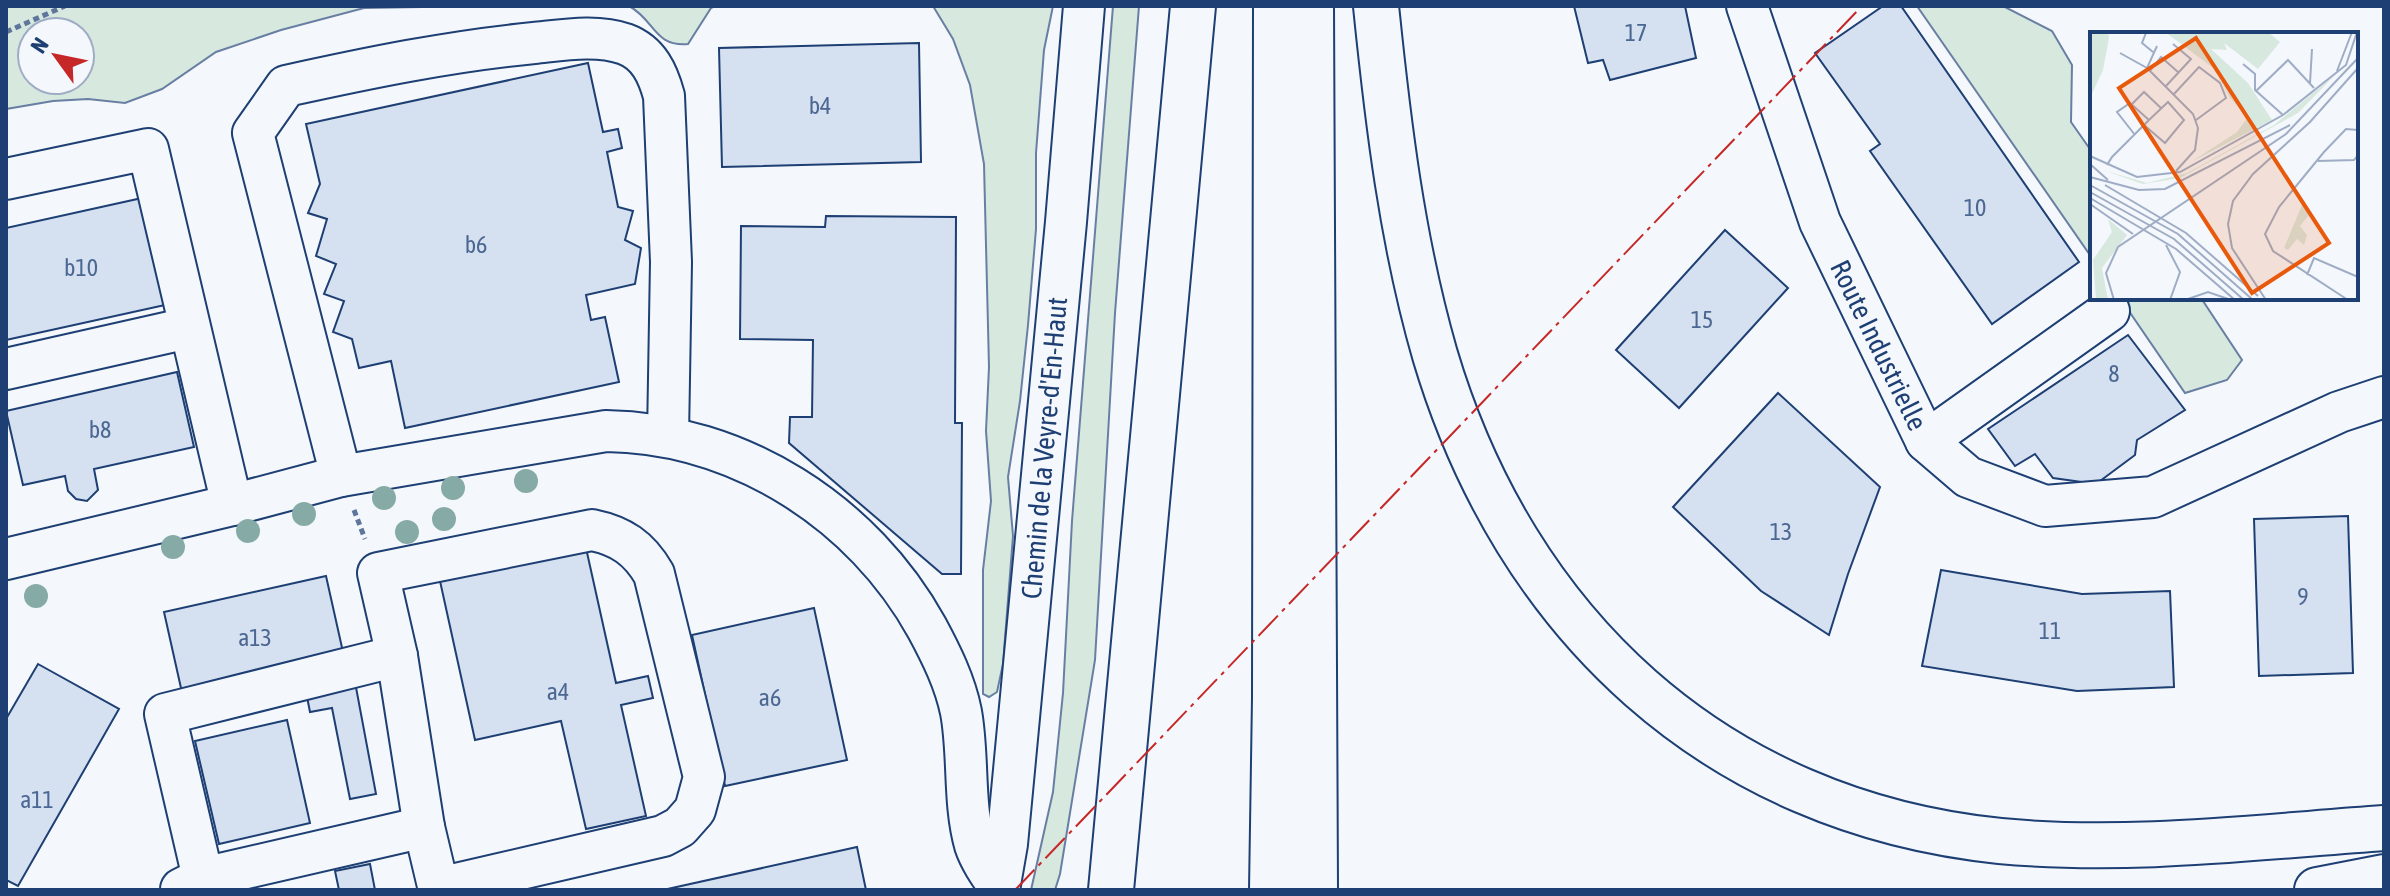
<svg xmlns="http://www.w3.org/2000/svg" width="2390" height="896" font-family="'Asap Condensed',sans-serif">
  <style>
    .green { fill: #d7e8df; stroke: #687fa3; stroke-width: 2; fill-rule: evenodd }
    .building { fill: #d5e0f0; stroke: #1d3f73; stroke-width: 2 }
    .lines { fill: none; stroke-linecap: round; stroke-linejoin: round }
    .minor-casing { stroke: #1d3f73; stroke-width: 44 }
    .highway-casing { stroke: #1d3f73; stroke-width: 48 }
    .path { stroke: #5e769c; stroke-width: 5; stroke-dasharray: 6 4; stroke-linecap: butt }
    .minor { stroke: #f4f7fb; stroke-width: 40 }
    .highway { stroke: #f4f7fb; stroke-width: 44 }
    .power { stroke: #c62828; stroke-width: 2; stroke-dasharray: 28 6 4 6; stroke-linecap: butt }
    .tree { fill: #86aba6 }
    .labels { text-anchor: middle; dominant-baseline: central; stroke-width: 6; stroke-linejoin: round; paint-order: stroke }
    .number-label { font-size: 24px; fill: #4b6792 }
    .street-label { font-size: 28px; fill: #1d3f73; stroke: #f4f7fb }
    .inset-road { fill: none; stroke: #9eadc5; stroke-width: 2 }
    .view { fill: #e8590c; fill-opacity: 0.15; stroke: #e8590c; stroke-width: 4 }
    .inset-edge { fill: none; stroke: #1d3f73; stroke-width: 4 }
  </style>
  <rect width="100%" height="100%" fill="#f4f7fb"/>
  <!-- green -->
  <g class="green">
    <path d="M6,6H481L364,8L281,30L216,52L162,89L125,103L88,99L53,101L6,109ZM80,32V80H32V32Z"/>
    <path d="M629,6H715L711,8L688,44C654,47 655,20 629,6Z"/>
    <path d="M933,6H1053L1044,50L1036,153V229L1028,325L1020,401L1008,477L1013,536L1003,664L997,692L989,697L983,694V570L991,501L986,431L989,367L984,164L970,85L953,39Z"/>
    <path d="M1113,6H1139L1115,313L1095,660L1060,874L1055,890H1031L1053,792L1063,693L1072,521Z"/>
    <path d="M1917,6H2003L2052,31L2072,65L2071,122L2092,152V258Z"/>
    <path d="M2120,298H2201L2242,360L2227,380L2185,393Z"/>
  </g>
  <!-- building -->
  <g class="building">
    <path d="M1574,6H1685L1696,58L1610,80L1603,60L1588,63Z"/>
    <path d="M1883,6H1901L2079,262L1992,324L1870,151L1880,144L1815,53Z"/>
    <path d="M919,43L921,162L722,167L719,48Z"/>
    <path d="M588,63L603,132L618,129L622,148L607,152L618,207L633,211L625,240L641,248L635,284L586,295L591,320L605,317L619,382L405,428L391,361L359,368L352,339L333,332L344,301L324,294L336,264L316,256L327,219L308,213L320,184L306,124Z"/>
    <path d="M142,198L165,305L6,340V228Z"/>
    <path d="M826,216L956,217L955,423H962L961,574H942L789,443L790,417H812L813,340L740,339L741,226L825,227Z"/>
    <path d="M1725,230L1788,288L1679,408L1616,350Z"/>
    <path d="M2128,335L2185,410L2137,440L2135,455L2096,484L2053,478L2035,454L2015,466L1988,429Z"/>
    <path d="M177,372L194,447L94,469L98,490L87,501L76,499L68,491L65,476L23,485L6,411Z"/>
    <path d="M1778,393L1880,487L1848,574L1829,635L1761,591L1673,507Z"/>
    <path d="M2348,516L2353,673L2259,676L2254,519Z"/>
    <path d="M586,548L616,683L648,676L653,698L621,705L646,816L586,829L561,721L475,740L440,581Z"/>
    <path d="M1941,570L2082,594L2170,591L2174,687L2077,691L1922,666Z"/>
    <path d="M326,576L345,661L183,697L164,612Z"/>
    <path d="M814,608L847,760L725,786L692,635Z"/>
    <path d="M38,664L119,709L18,886L6,880V719Z"/>
    <path d="M355,682L376,794L350,799L332,708L310,712L306,692Z"/>
    <path d="M287,720L310,823L219,844L195,741Z"/>
    <path d="M857,847L866,890H663Z"/>
    <path d="M370,864L375,890H339L335,871Z"/>
  </g>
  <g class="lines">
    <defs>
      <g id="minor">
        <path d="M1747,6L1820,222L1926,441L1968,477L2045,506L2153,497L2339,412L2384,397"/>
        <path d="M6,179L148,149L232,505"/>
        <path d="M6,369L188,328"/>
        <path d="M1926,441L2109,311"/>
        <path d="M341,476L253,133L286,86C368,68 450,51 534,43C563,40 597,34 625,44C649,53 658,74 664,96L671,262L668,436"/>
        <path d="M6,559L232,505L341,476L606,431C739,433 863,512 927,628C941,654 955,682 961,712C969,755 963,803 975,845C980,860 990,874 999,887"/>
        <path d="M203,878L165,714L397,656"/>
        <path d="M439,888L663,836L680,827L695,810L704,777L654,574C639,548 621,536 592,530L378,573L397,656L424,827L439,890"/>
        <path d="M181,889L203,878L424,827"/>
        <path d="M999,890L1007,844L1066,222L1084,6"/>
      </g>
      <g id="highway">
        <path d="M1311,6L1315,890"/>
        <path d="M1376,6C1388,123 1402,241 1435,355C1515,624 1715,812 2000,841C2127,853 2257,837 2384,828"/>
        <path d="M1111,890L1193,6"/>
        <path d="M1272,890L1275,698L1276,6"/>
        <path d="M2317,890L2384,877"/>
      </g>
    </defs>
    <!-- minor casing -->
    <use href="#minor" class="minor-casing"/>
    <!-- highway casing -->
    <use href="#highway" class="highway-casing"/>
    <!-- path -->
    <g class="path">
      <path d="M6,32L65,6"/>
      <path d="M354,510L365,539"/>
    </g>
    <!-- minor -->
    <use href="#minor" class="minor"/>
    <!-- highway -->
    <use href="#highway" class="highway"/>
    <!-- power -->
    <path class="power" d="M1015,890L1862,6"/>
  </g>
  <!-- trees -->
  <g class="tree">
    <circle cx="526" cy="481" r="12"/>
    <circle cx="453" cy="488" r="12"/>
    <circle cx="384" cy="498" r="12"/>
    <circle cx="304" cy="514" r="12"/>
    <circle cx="444" cy="519" r="12"/>
    <circle cx="248" cy="531" r="12"/>
    <circle cx="407" cy="532" r="12"/>
    <circle cx="173" cy="547" r="12"/>
    <circle cx="36" cy="596" r="12"/>
  </g>
  <g class="labels">
    <!-- number labels -->
    <g class="number-label">
      <text x="1636" y="32">17</text>
      <text x="820" y="105">b4</text>
      <text x="1975" y="207">10</text>
      <text x="476" y="244">b6</text>
      <text x="81" y="267">b10</text>
      <text x="1702" y="319">15</text>
      <text x="2114" y="373">8</text>
      <text x="100" y="429">b8</text>
      <text x="1781" y="531">13</text>
      <text x="2303" y="596">9</text>
      <text x="2050" y="630">11</text>
      <text x="255" y="637">a13</text>
      <text x="558" y="691">a4</text>
      <text x="770" y="697">a6</text>
      <text x="37" y="799">a11</text>
    </g>
    <!-- street labels -->
    <g class="street-label">
      <text transform="translate(1879 345) rotate(64)">Route Industrielle</text>
      <text transform="translate(1044 448) rotate(-85)">Chemin de la Veyre-d'En-Haut</text>
    </g>
  </g>
  <!-- overview -->
  <g transform="translate(2090 32)">
    <rect width="268" height="268" fill="#f4f7fb"/>
    <path d="M0,0H18L19,6L13,38L0,66ZM75,0H178L190,10L168,37L134,11L137,18L121,17L158,51L182,88L101,130L147,100L158,85L140,66L126,38ZM245,43L208,81L90,146L53,152L13,138L57,151L97,141L184,93ZM214,168L218,184L210,194L217,203L214,213L207,207L198,218L194,216ZM18,187L37,203L12,236L18,268H6L3,228L22,200Z" fill="#d7e8df"/>
    <path class="inset-road" d="M56,1L52,11L63,20M67,14L57,36L103,82L108,96L105,118L86,139M30,21L57,36M153,32L165,42V58L193,83M60,39L71,25L88,40M247,39L262,0M220,51L222,17M76,54L101,27L83,12M166,59L198,28L224,56M84,62L109,35L130,51L136,66L106,88M42,72L54,60L72,77M45,103L27,80L40,71L59,88M0,124L47,145L90,140L193,83L256,33L267,0M228,129L264,128L268,123M0,132L18,148M17,133L22,125L59,88L78,70L94,88L75,111L54,93M0,145L49,158L75,157L200,93M0,153L88,202L163,268M15,153L96,201L168,264M0,160L84,207L154,268M0,166L86,217L145,268M0,172L43,202M76,213L90,240L80,268M217,243L224,226L268,245M24,268L16,241L28,215L196,102L268,26M95,268L118,260L141,268M176,268L142,216L138,192L143,169L163,142L220,90L268,36M258,268L183,219L175,202L189,175L234,120L256,97L268,98"/>
    <path class="view" d="M106,6L239,211L162,261L29,56Z"/>
    <rect width="268" height="268" class="inset-edge"/>
  </g>
  <!-- border -->
  <rect width="2390" height="896" fill="none" stroke="#1d3f73" stroke-width="16"/>
  <!-- north arrow -->
  <g transform="translate(56 56) rotate(303)"><circle r="38" fill="#f4f7fb" stroke="#9eadc5" stroke-width="2"/>
  <path d="M0-6L14 30L0 20L-14 30Z" fill="#c62828"/>
  <text y="-12" font-size="22" font-weight="bold" text-anchor="middle" fill="#1d3f73">N</text>
  </g>
</svg>
